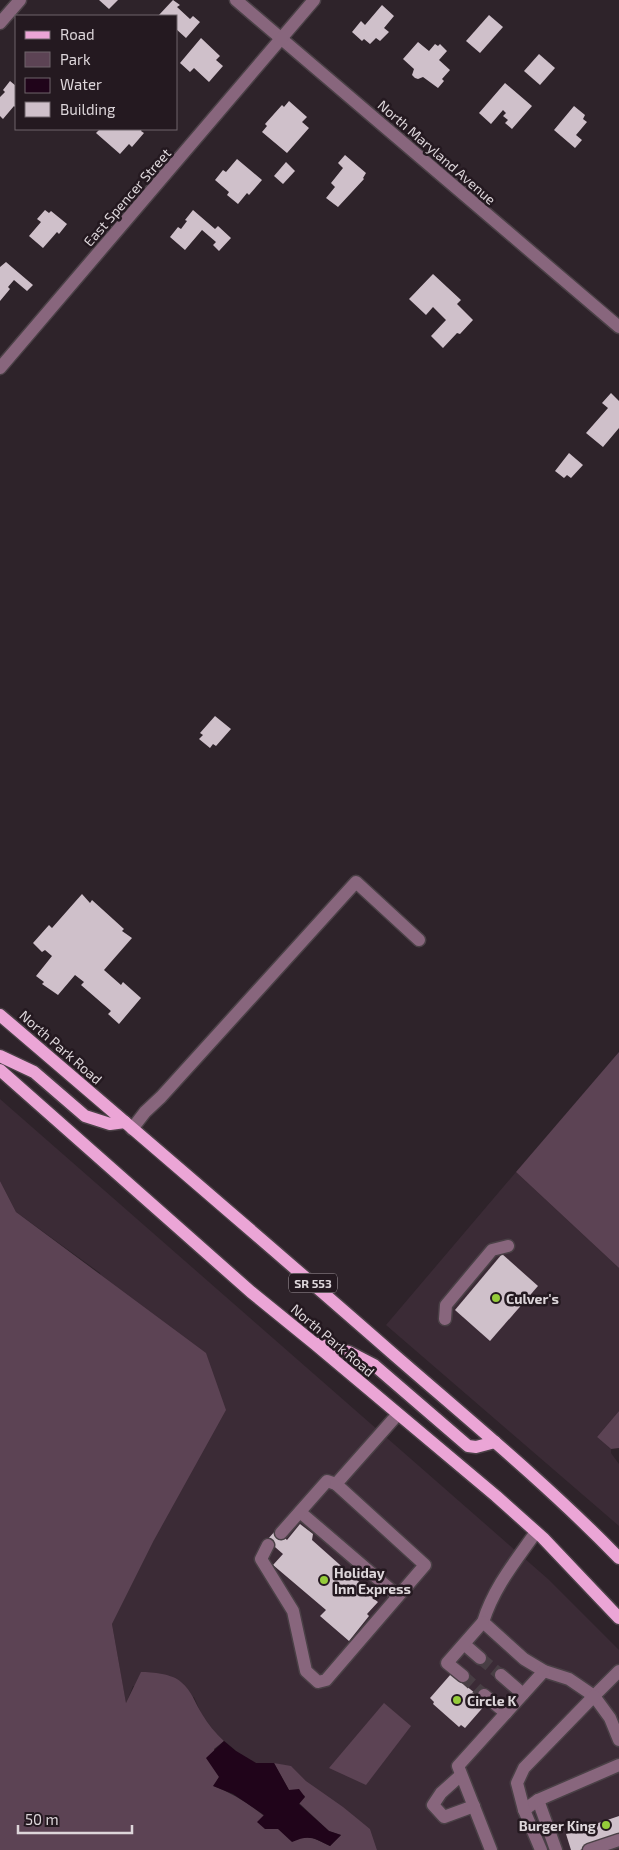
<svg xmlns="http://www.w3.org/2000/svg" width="619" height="1850" font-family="'Exo 2',sans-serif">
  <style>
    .built { fill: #3b2b36 }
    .green { fill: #5c4354 }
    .water { fill: #20041a }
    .building { fill: #cfc0ca }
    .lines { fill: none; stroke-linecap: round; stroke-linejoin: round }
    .minor-tunnel { stroke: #483e44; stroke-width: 12; stroke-dasharray: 12 6; stroke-linecap: butt }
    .minor-casing { stroke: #4a4046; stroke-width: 15 }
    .major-casing { stroke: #4a4046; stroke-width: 15 }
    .minor { stroke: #88667d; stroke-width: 12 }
    .major { stroke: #eba5d6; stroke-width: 12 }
    .poi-dot { fill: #95cc3a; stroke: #241920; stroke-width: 2 }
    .labels { text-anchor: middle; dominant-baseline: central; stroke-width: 5; stroke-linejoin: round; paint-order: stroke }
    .shield { fill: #241920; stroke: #a69da2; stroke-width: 1 }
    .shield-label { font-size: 12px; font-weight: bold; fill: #ddd6da }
    .street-label { font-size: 14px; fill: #ddd6da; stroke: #241920 }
    .poi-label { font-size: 14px; font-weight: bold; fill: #ddd6da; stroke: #241920; text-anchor: start }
  </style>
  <rect width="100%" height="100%" fill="#2e232a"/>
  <!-- built -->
  <g class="built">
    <path d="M0,1099L548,1579L619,1650V1850H377L370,1829L306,1781L291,1767L274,1763H256L236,1751L215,1733L201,1713L194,1697L133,1686L126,1704L112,1624L154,1540L100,1273L16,1212L0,1181Z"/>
    <path d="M516,1172L619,1268V1411L597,1437L611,1449V1453L619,1464V1526L386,1325Z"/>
  </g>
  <!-- green -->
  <g class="green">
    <path d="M619,1052V1268L516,1172Z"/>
    <path d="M0,1181L16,1212L206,1353L226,1410L154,1540L112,1624L126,1703L141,1672C152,1672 173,1674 181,1682C192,1691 195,1703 202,1714C208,1724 215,1733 224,1741L214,1749L219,1777L214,1786C244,1798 269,1818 292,1841C309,1834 314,1838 330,1846L341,1835L329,1831L299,1803L305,1796L289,1790L274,1763L291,1766L306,1781L343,1807L370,1829L377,1850H0Z"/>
    <path d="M619,1411V1448L611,1449L597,1437Z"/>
    <path d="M384,1703L411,1726L366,1785L329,1768Z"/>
  </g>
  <!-- water -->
  <path class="water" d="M224,1741L236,1751L256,1763H274L289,1790L299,1789L305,1797L299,1804L329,1831L341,1835L330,1846C314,1838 309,1834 292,1842L278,1829H265L257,1822L264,1815L233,1794L213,1786L219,1777L206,1758Z"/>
  <!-- building -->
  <g class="building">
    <path d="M99,0H118L109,9Z"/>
    <path d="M173,0L180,5L177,7L190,19L193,16L200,22L186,38L176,29V16H158Z"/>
    <path d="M382,5L394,16L384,28L389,32L380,41L376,38L370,44L364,39L362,41L352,32L361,21L365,25Z"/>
    <path d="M489,15L503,27L480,53L466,41Z"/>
    <path d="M201,38L220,56L216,60L223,66L209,82L194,68L190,72L180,63Z"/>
    <path d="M418,42L429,51L435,44L438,46L440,44L447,51L439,60L450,70L442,79L444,81L438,88L423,77L418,79L415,78L412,75L414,69L403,59Z"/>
    <path d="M539,54L555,68L540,85L524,71Z"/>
    <path d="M10,81L16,86V108L14,106L3,119L0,116V97L5,92L3,90Z"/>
    <path d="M505,83L532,106L512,129L505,123L508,120L503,116L506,113L503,110L491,124L479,113Z"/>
    <path d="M289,101L307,117L302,122L309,128L287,153L262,132L267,126L265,124L282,105L284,107Z"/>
    <path d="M574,106L585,115L583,119L587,122L576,135L582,140L575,148L554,130Z"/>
    <path d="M100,129H142L141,131L144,133L132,147L129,144L120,154L96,133Z"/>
    <path d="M345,155L366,173L363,178L364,179L338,207L326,198L335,187L331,183L343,168L338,163Z"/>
    <path d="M237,159L262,180L249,195L247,193L238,204L227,195L229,192L215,180L223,170L226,172Z"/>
    <path d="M286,162L295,171L283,184L274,176Z"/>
    <path d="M45,210L49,213L51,211L67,224L59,234L57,232L43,248L29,236L41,222L37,219Z"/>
    <path d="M193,210L215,229L218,226L231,238L219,251L213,245L216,242L202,230L185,250L170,237L178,227L181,229L187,221L185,220Z"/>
    <path d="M6,262L33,285L27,291L14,280L8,287L10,289L0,301V267Z"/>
    <path d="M433,274L461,300L457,304L473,320L460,334L457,333L443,348L431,336L446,320L433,307L426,315L409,299Z"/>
    <path d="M611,393L619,401V428L603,447L586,433L608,408L602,403Z"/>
    <path d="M569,453L583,465L571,478L567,475L564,478L555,471Z"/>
    <path d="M215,716L231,729L216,746L213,744L210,748L199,739L203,735L200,733Z"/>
    <path d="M82,894L90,903L92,900L124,929L122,931L132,938L104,970L121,985L123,982L141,998L119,1024L108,1014L111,1011L81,985L84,982L75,975L58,995L42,984L44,982L36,976L52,956L45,950L42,952L33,943L49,925L52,928Z"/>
    <path d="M502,1254L538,1286L490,1341L455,1310Z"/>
    <path d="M300,1524L313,1534L312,1540L375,1596L374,1599L378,1602L367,1614L369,1616L349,1641L320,1616L326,1610L273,1565L283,1554L267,1540L276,1530L287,1540Z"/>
    <path d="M451,1674L480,1697L486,1704L465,1728L461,1725L459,1727L433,1704L434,1702L430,1698Z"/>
    <path d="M619,1816V1836L580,1850H571L566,1834Z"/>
  </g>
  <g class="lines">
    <!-- minor-tunnel -->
    <g class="minor-tunnel">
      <path d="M480,1658L501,1675"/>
      <path d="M463,1676L484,1695"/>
    </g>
    <defs>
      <g id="minor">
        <path d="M236,0L619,327"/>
        <path d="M0,23L20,0"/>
        <path d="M0,368L314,0"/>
        <path d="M132,1129L145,1112L161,1097L356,882L419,940"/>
        <path d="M445,1319L446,1305L492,1250L508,1246"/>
        <path d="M300,1512L398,1596"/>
        <path d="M536,1532C515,1562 494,1587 483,1622L524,1659L544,1671L569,1679L594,1696L619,1671"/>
        <path d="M281,1533L327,1481L336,1484"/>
        <path d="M268,1545L261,1559L293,1611L306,1671L318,1682L326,1680L425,1565L336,1484L398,1414"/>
        <path d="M464,1644L480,1658"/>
        <path d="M501,1675L523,1694"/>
        <path d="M463,1676L447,1663L483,1622"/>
        <path d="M484,1695L506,1713"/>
        <path d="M461,1775L441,1793L433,1805L444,1817L474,1806"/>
        <path d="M538,1800L556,1850"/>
        <path d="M524,1810L538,1800L619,1765"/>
        <path d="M491,1850L458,1766L544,1671"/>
        <path d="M541,1850L524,1810L517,1783L524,1768L594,1696L610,1718L619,1740"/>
        <path d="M589,1850L619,1840"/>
      </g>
      <g id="major">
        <path d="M0,1015C131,1127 262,1239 392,1353C469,1420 548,1485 619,1558"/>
        <path d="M0,1056L34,1072L85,1116L110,1124L125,1122"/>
        <path d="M0,1070L251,1292L315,1344L496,1496L543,1538L619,1618"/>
        <path d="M318,1344L349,1352L374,1365L468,1446L476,1447L495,1442"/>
      </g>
    </defs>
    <!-- minor casing -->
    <use href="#minor" class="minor-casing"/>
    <!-- major casing -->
    <use href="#major" class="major-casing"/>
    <!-- minor -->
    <use href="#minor" class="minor"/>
    <!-- major -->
    <use href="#major" class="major"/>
  </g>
  <!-- markers -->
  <g class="poi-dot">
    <circle cx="496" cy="1298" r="5"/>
    <circle cx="324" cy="1580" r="5"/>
    <circle cx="457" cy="1700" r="5"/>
    <circle cx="606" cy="1825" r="5"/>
  </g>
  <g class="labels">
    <!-- shield labels -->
    <rect class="shield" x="289" y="1273.5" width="48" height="19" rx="4"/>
    <g class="shield-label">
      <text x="313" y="1283">SR 553</text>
    </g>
    <!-- street labels -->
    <g class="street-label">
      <text transform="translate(437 152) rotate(41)">North Maryland Avenue</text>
      <text transform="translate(127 197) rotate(-49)">East Spencer Street</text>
      <text transform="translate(61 1047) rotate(41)">North Park Road</text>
      <text transform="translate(333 1340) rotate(40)">North Park Road</text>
    </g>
    <!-- poi labels -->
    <g class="poi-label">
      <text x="506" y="1298">Culver's</text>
      <text x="334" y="1572">Holiday<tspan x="334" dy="16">Inn Express</tspan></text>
      <text x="467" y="1700">Circle K</text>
      <text x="596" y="1825" text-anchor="end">Burger King</text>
    </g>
  </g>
  <!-- legend -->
  <rect x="15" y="15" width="162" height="115" fill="#241920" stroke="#6e656a"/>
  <rect x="25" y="31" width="25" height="8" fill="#eba5d6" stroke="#6e656a"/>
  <text x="60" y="40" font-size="15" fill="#ddd6da">Road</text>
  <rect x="25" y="52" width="25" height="15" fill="#5c4354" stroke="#6e656a"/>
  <text x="60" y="65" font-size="15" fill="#ddd6da">Park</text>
  <rect x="25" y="78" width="25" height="15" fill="#20041a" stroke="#6e656a"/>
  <text x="60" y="90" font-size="15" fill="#ddd6da">Water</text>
  <rect x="25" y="102" width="25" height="15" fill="#cfc0ca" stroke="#6e656a"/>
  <text x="60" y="115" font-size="15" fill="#ddd6da">Building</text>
  <!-- scale -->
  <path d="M18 1825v8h114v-8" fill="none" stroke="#ddd6da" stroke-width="2.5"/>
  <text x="25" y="1825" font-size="15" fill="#ddd6da" stroke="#241920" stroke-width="4" paint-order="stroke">50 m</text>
</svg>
